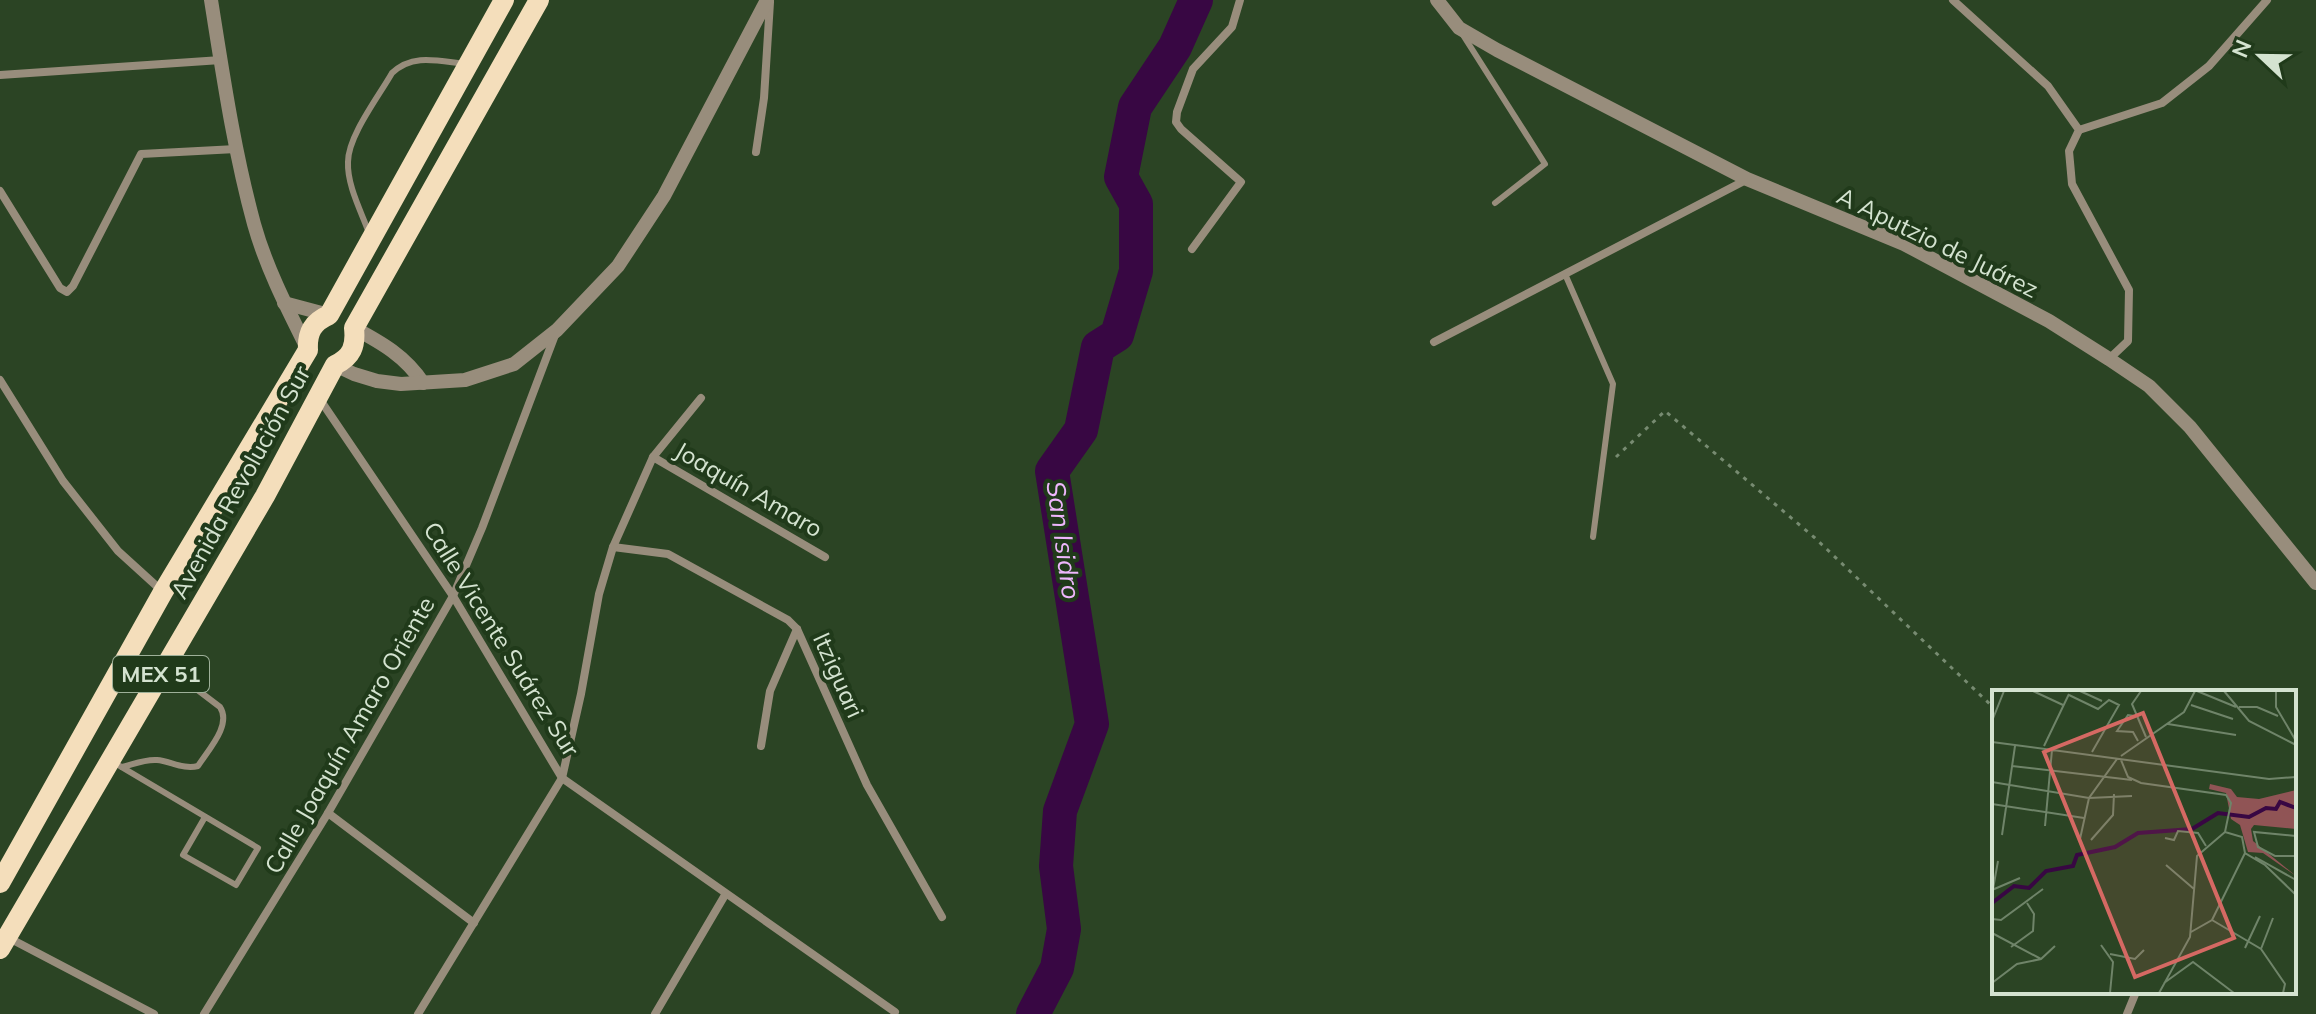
<svg xmlns="http://www.w3.org/2000/svg" width="2316" height="1014" font-family="Mulish,sans-serif">
  <style>
    .lines { fill: none; stroke-linecap: round; stroke-linejoin: round }
    .river { stroke: #380743; stroke-width: 34 }
    .path { stroke: #778b71; stroke-width: 3; stroke-dasharray: 4 6; stroke-linecap: butt }
    .service { stroke: #988d7c; stroke-width: 6 }
    .minor { stroke: #988d7c; stroke-width: 8 }
    .tertiary { stroke: #988d7c; stroke-width: 14 }
    .primary { stroke: #f4debb; stroke-width: 20 }
    .labels { text-anchor: middle; dominant-baseline: central; stroke-width: 8; stroke-linejoin: round; paint-order: stroke }
    .shield { fill: #203a1a; stroke: #9eb099; stroke-width: 2 }
    .shield-label { font-size: 22px; font-weight: bold; fill: #d4e3d0 }
    .street-label { font-size: 24px; fill: #d4e3d0; stroke: #203a1a }
    .water-label { font-size: 26px; font-style: italic; fill: #eeb6fc; stroke: #203a1a }
    .inset-river { fill: none; stroke: #380743; stroke-width: 4 }
    .inset-road { fill: none; stroke: #6f8469; stroke-width: 2 }
    .view { fill: #d56963; fill-opacity: 0.15; stroke: #d56963; stroke-width: 4 }
    .inset-edge { fill: none; stroke: #d4e3d0; stroke-width: 4 }
  </style>
  <rect width="100%" height="100%" fill="#2b4424"/>
  <g class="lines">
    <!-- river -->
    <path class="river" d="M1033,1014L1057,968L1064,929L1056,866L1060,811L1092,724L1052,471L1081,430L1098,347L1117,335L1136,271V204L1121,177L1135,107L1175,47L1196,0"/>
    <!-- path -->
    <path class="path" d="M1616,457L1665,411L1815,538L1994,708"/>
    <!-- service -->
    <g class="service">
      <path d="M1463,35L1545,164L1495,203"/>
      <path d="M369,233C361,211 347,185 348,162C348,136 379,96 392,73C413,53 438,61 465,64"/>
      <path d="M1565,274L1613,384L1593,537"/>
      <path d="M113,762L258,848L236,885L183,855L205,817"/>
      <path d="M122,767C134,764 145,759 157,760C170,761 184,770 198,766C208,750 232,725 220,707L170,669"/>
    </g>
    <!-- minor -->
    <g class="minor">
      <path d="M1953,0L2048,86L2079,130L2069,151L2072,184L2129,290L2128,341L2109,359"/>
      <path d="M0,75L221,60"/>
      <path d="M2079,130L2162,103L2209,66L2267,0"/>
      <path d="M756,152L764,98L770,2"/>
      <path d="M0,191L60,288L67,292L73,286L141,154L236,149"/>
      <path d="M1192,249L1241,182L1181,129L1176,122L1177,112L1193,69L1232,27L1240,0"/>
      <path d="M1434,342L1746,180"/>
      <path d="M0,380L63,481L118,551L162,591"/>
      <path d="M319,398L453,596L562,778L895,1012"/>
      <path d="M653,457L825,557"/>
      <path d="M613,547L668,554L788,620L797,629L867,785L942,917"/>
      <path d="M761,746L770,691L797,629"/>
      <path d="M328,813L474,923"/>
      <path d="M9,938L154,1014"/>
      <path d="M204,1014L328,813L453,596L482,528L555,335"/>
      <path d="M418,1014L562,778L581,694L599,594L613,547L653,457L701,398"/>
      <path d="M655,1014L725,895"/>
      <path d="M2127,1014L2136,992"/>
    </g>
    <!-- tertiary -->
    <g class="tertiary">
      <path d="M211,0C223,75 234,151 254,224C266,267 287,308 307,348"/>
      <path d="M1437,0L1459,28L1497,50L1747,179L1904,244L2049,321L2109,359L2149,386L2190,427L2316,583"/>
      <path d="M284,303L329,315"/>
      <path d="M354,328C382,343 405,356 423,383"/>
      <path d="M335,365L354,374L377,381L401,384L465,380L514,364L557,330L618,266L664,196L767,0"/>
    </g>
    <!-- primary -->
    <g class="primary">
      <path d="M0,883L163,592L308,350C307,332 313,322 329,315L504,0"/>
      <path d="M0,949L265,496L335,365C352,357 356,346 354,328L539,0"/>
    </g>
  </g>
  <g class="labels">
    <!-- shield labels -->
    <rect class="shield" x="113" y="656" width="96" height="36" rx="6"/>
    <g class="shield-label">
      <text x="161" y="674">MEX 51</text>
    </g>
    <!-- street labels -->
    <g class="street-label">
      <text transform="translate(1938 242) rotate(26)">A Aputzio de Juárez</text>
      <text transform="translate(240 482) rotate(-61)">Avenida Revolución Sur</text>
      <text transform="translate(749 489) rotate(30)">Joaquín Amaro</text>
      <text transform="translate(502 639) rotate(58)">Calle Vicente Suárez Sur</text>
      <text transform="translate(839 675) rotate(66)">Itziguari</text>
      <text transform="translate(349 735) rotate(-60)">Calle Joaquín Amaro Oriente</text>
    </g>
    <!-- water labels -->
    <g class="water-label">
      <text transform="translate(1064 540) rotate(82)">San Isidro</text>
    </g>
  </g>
  <!-- overview -->
  <g transform="translate(1992 690)">
    <rect width="304" height="304" fill="#2b4424"/>
    <path d="M218,94L239,99L245,107L267,109L304,100V139L262,135L259,139L261,151L304,186L271,163L256,162L248,135L239,129L234,103L217,99Z" fill="#905455"/>
    <path class="inset-river" d="M0,213L22,196L37,198L54,181L81,176L85,165L123,157L146,143L200,139L226,123L257,127L274,118L284,119L288,112L304,118"/>
    <path class="inset-road" d="M41,1L71,15M88,1L110,11M149,1L140,14L154,47M205,1L244,17M232,1L257,31L304,55M284,1V17L304,51M77,5L106,19L117,10L127,15L100,62M199,15L241,29M247,17H265L286,26M143,26L136,25L125,41L141,42L146,51M0,31L12,1M176,34L244,45M0,52L277,89L304,87M52,56L77,4M129,66L192,22L203,1M129,70L136,87L149,93L234,105L239,113L233,142M20,76L140,90M0,92L97,108L140,106M0,114L92,128M53,136L60,60M233,142L250,147L253,163L273,175L304,205M10,145L23,56M304,146L262,142L266,157L283,166H304M173,148L182,150L186,141L206,143L214,156M88,149L97,108L125,69M99,150L121,125L122,104M263,167L304,190M174,175L202,199M1,199L6,171M0,200L28,188M0,229L9,230L51,199M220,230L269,259L293,294L291,303M199,242L220,230L253,163M0,243L49,269M109,255L121,272L118,303M19,257L41,241L42,224L35,213M253,258L268,226M269,259L281,228M118,264L143,269L152,260M0,293L25,274L49,269L63,256M172,293L201,272L242,303M44,303H92M167,303L198,247L205,166L233,142"/>
    <path class="view" d="M151,23L242,248L143,287L52,62Z"/>
    <rect width="304" height="304" class="inset-edge"/>
  </g>
  <!-- north arrow -->
  <g transform="translate(2260 56) rotate(292)" stroke="#203a1a" stroke-width="6" paint-order="stroke">
  <path d="M0-6L14 30L0 20L-14 30Z" fill="#d4e3d0"/>
  <text y="-12" font-size="22" font-weight="bold" text-anchor="middle" fill="#d4e3d0">N</text>
  </g>
</svg>
